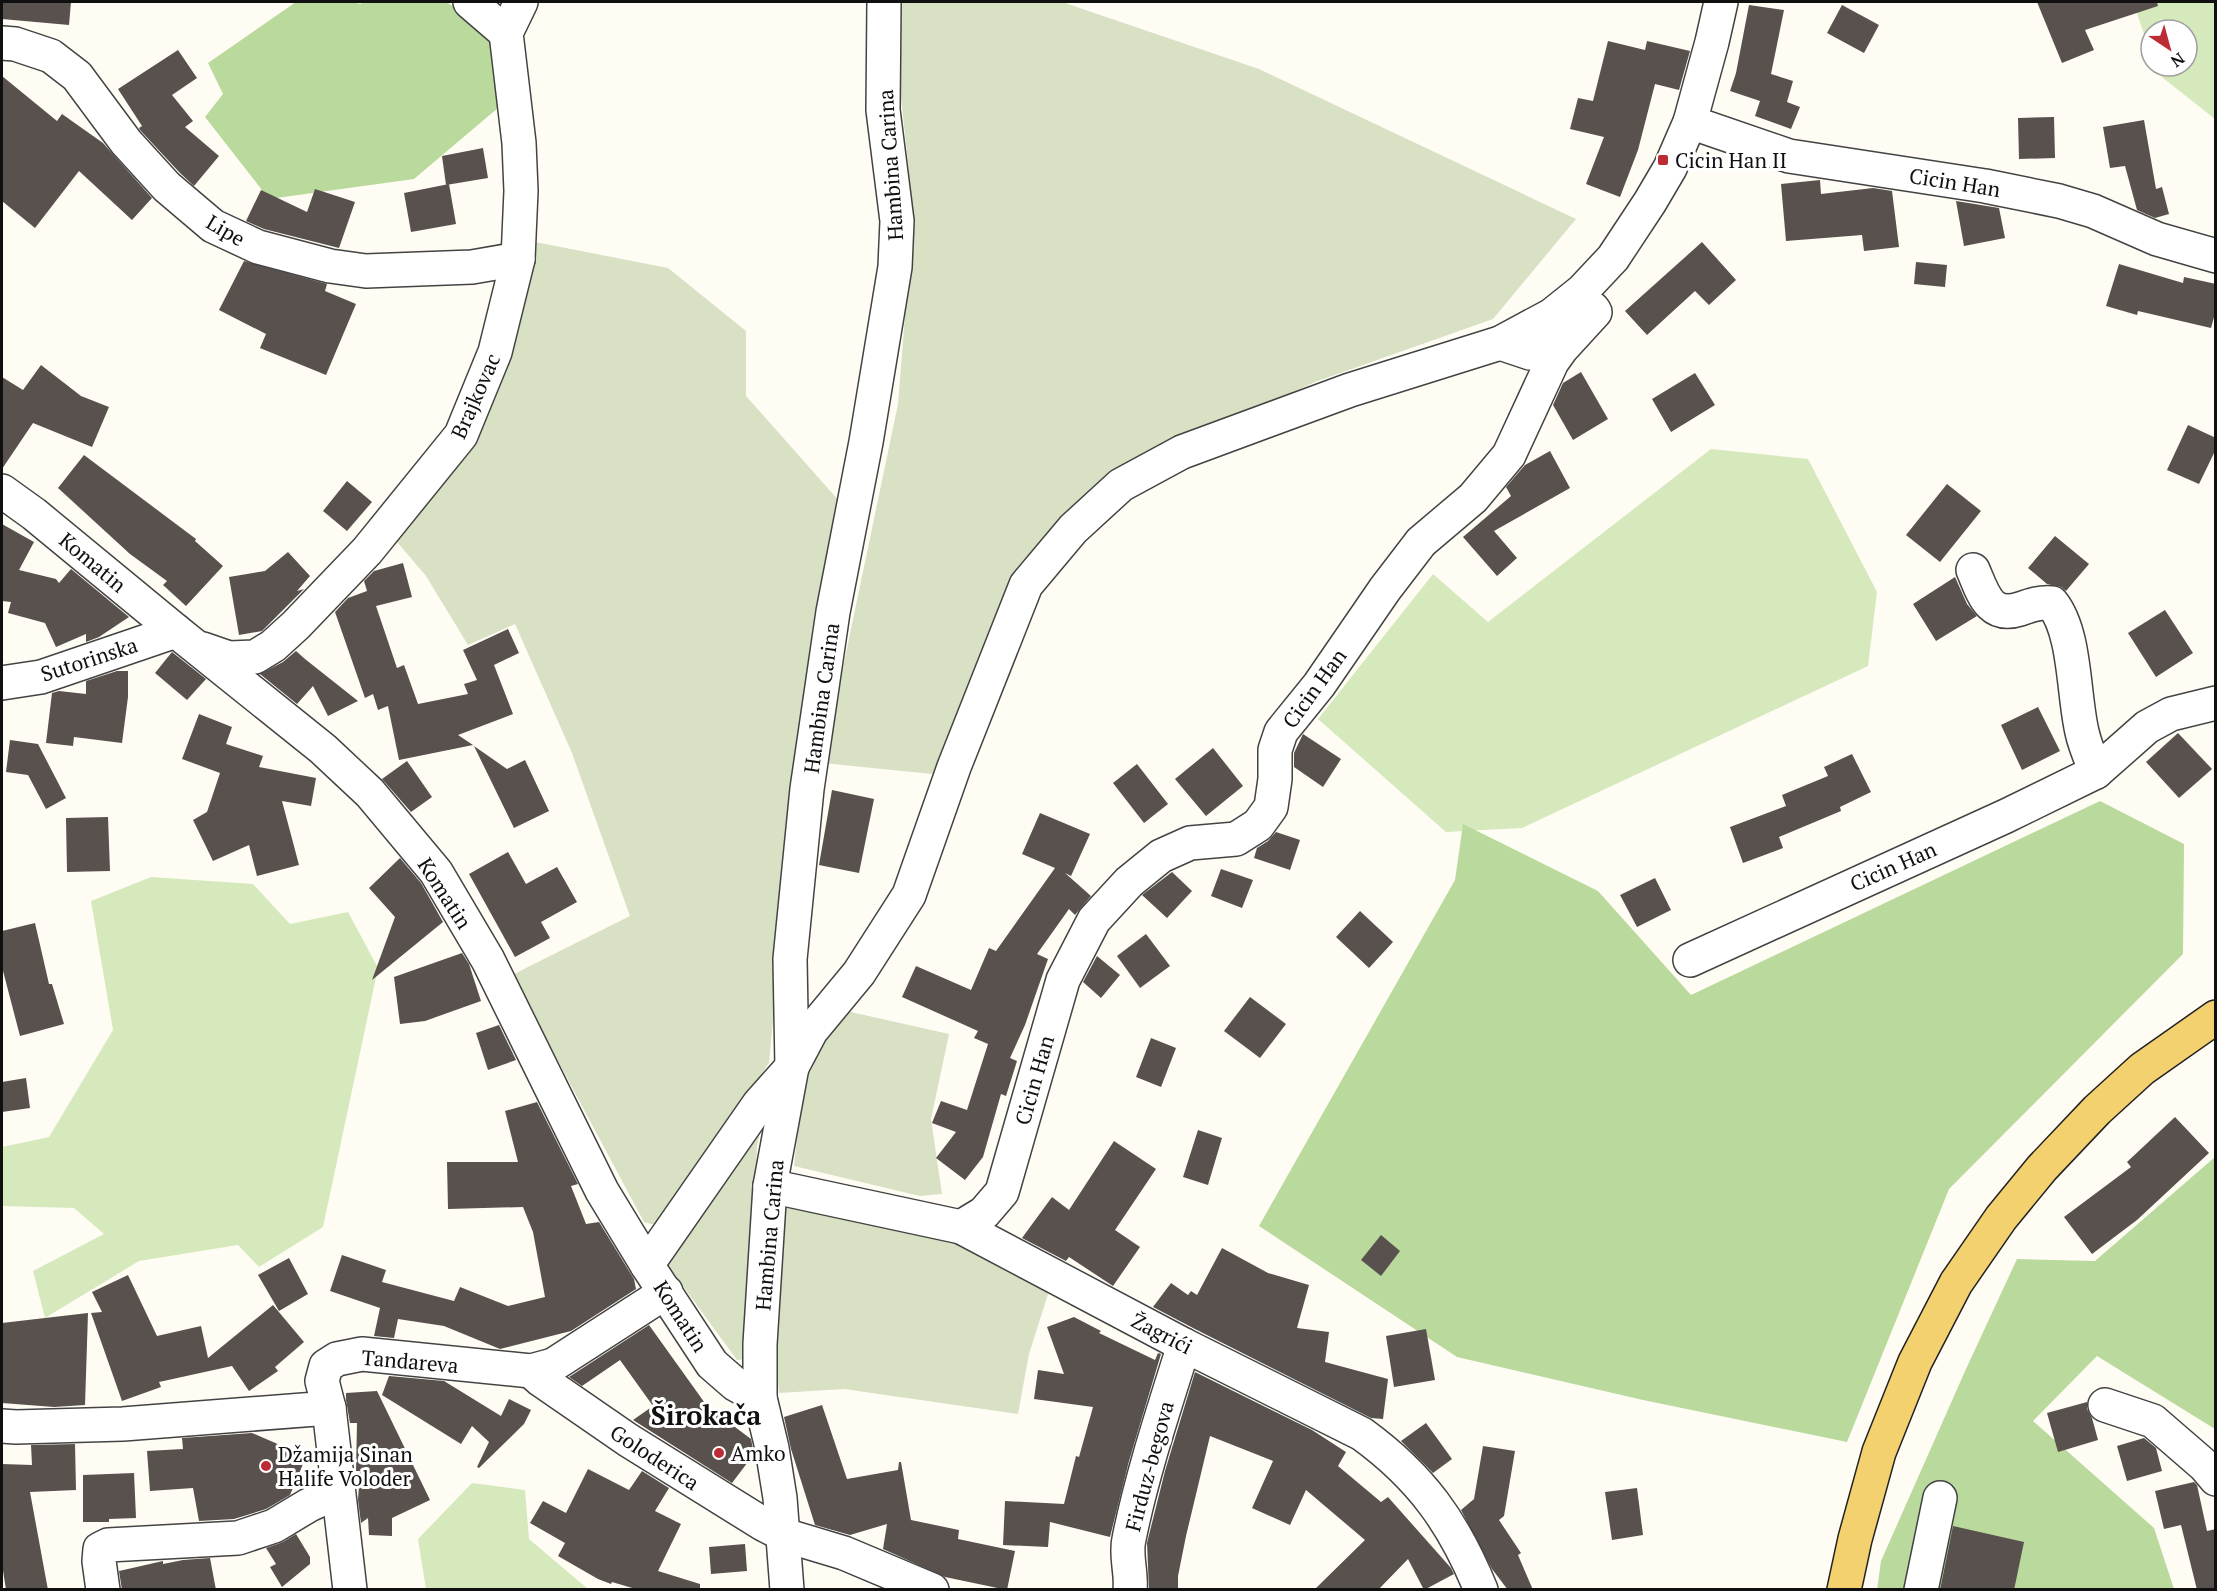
<svg xmlns="http://www.w3.org/2000/svg" width="2217" height="1591" font-family="'PT Serif',serif">
  <style>
    .green { fill: #d5e9bd }
    .forest { fill: #b9d99d }
    .cemetery { fill: #d8e1c4 }
    .building { fill: #58514d }
    .lines { fill: none; stroke-linecap: round; stroke-linejoin: round }
    .minor-casing { stroke: #434343; stroke-width: 36 }
    .major-casing { stroke: #212121; stroke-width: 36 }
    .minor { stroke: #fff; stroke-width: 33 }
    .major { stroke: #f3d16f; stroke-width: 33 }
    .poi-dot { fill: #bc2c35; stroke: #fff; stroke-width: 2 }
    .labels { text-anchor: middle; dominant-baseline: central; stroke-width: 6; stroke-linejoin: round; paint-order: stroke }
    .poi-label { font-size: 21px; fill: #101010; stroke: #fff; text-anchor: start }
    .street-label { font-size: 21px; fill: #101010; stroke: #fff }
    .district-label { font-size: 27px; font-weight: bold; fill: #101010; stroke: #fff }
  </style>
  <rect width="100%" height="100%" fill="#fffcf4"/>
  <!-- green -->
  <g class="green">
    <path d="M2133,2H2215V119L2158,74L2155,66H2187V30H2151V54Z"/>
    <path d="M1711,449L1808,459L1877,592L1868,666L1522,828L1446,832L1318,719L1433,574L1488,622Z"/>
    <path d="M151,877L253,884L290,924L348,912L378,968L323,1227L259,1267L238,1245L139,1261L45,1318L33,1271L104,1234L74,1208L2,1206V1147L49,1137L113,1030L91,901Z"/>
    <path d="M472,1483L525,1490L529,1539L588,1589H426L418,1539Z"/>
  </g>
  <!-- forest -->
  <g class="forest">
    <path d="M296,2H354L360,4L364,2H446L495,30L518,91L414,179L269,199L205,117L223,94L208,63Z"/>
    <path d="M2100,801L2184,844L2183,954L1949,1189L1847,1442L1643,1400L1457,1357L1259,1226L1455,880L1463,824L1598,891L1691,995Z"/>
    <path d="M2215,1157V1429L2097,1356L2033,1421L2154,1528L2174,1589L1877,1590L1881,1561L1966,1369L2017,1259L2095,1261Z"/>
  </g>
  <!-- cemetery -->
  <g class="cemetery">
    <path d="M898,2H1062L1259,69L1576,219L1493,319L1315,382L1131,466L1066,519L1019,566L942,775L823,763L898,404L910,252L909,172L895,40Z"/>
    <path d="M535,242L668,268L746,331V396L840,502L797,763L769,1063L658,1224H651L644,1222L512,975L630,916L572,753L515,624L468,645L426,576L392,536L478,426Z"/>
    <path d="M842,1010L949,1034L931,1119L942,1194L920,1196L794,1166L803,1086Z"/>
    <path d="M765,1108L757,1146L750,1345L746,1359L737,1360L658,1252Z"/>
    <path d="M787,1201L945,1237L1049,1291L1029,1354L1018,1414L844,1389L779,1393L773,1334L777,1207Z"/>
  </g>
  <!-- building -->
  <g class="building">
    <path d="M2,2H71L69,25L2,19Z"/>
    <path d="M2037,2H2157L2158,6L2085,30L2094,50L2062,63Z"/>
    <path d="M1749,5L1784,10L1771,74L1793,81L1787,102L1800,107L1791,129L1755,116L1760,101L1730,91L1736,73Z"/>
    <path d="M1842,5L1879,25L1864,53L1827,33Z"/>
    <path d="M1608,41L1645,50L1647,41L1690,51L1679,90L1655,84L1638,150L1620,197L1586,184L1604,137L1570,129L1578,98L1593,101Z"/>
    <path d="M178,50L197,78L172,95L193,121L185,127L219,156L194,186L180,173L140,130L139,128L142,126L118,89Z"/>
    <path d="M2,76L57,121L62,114L103,143L152,198L132,220L79,171L35,228L2,201Z"/>
    <path d="M2054,117L2055,158L2019,159L2018,118Z"/>
    <path d="M2144,120L2156,189L2162,187L2169,214L2155,218L2137,210L2125,166L2110,168L2103,127Z"/>
    <path d="M483,148L488,178L446,185L442,156Z"/>
    <path d="M1820,180L1821,194L1873,188L1892,191L1899,247L1864,251L1862,235L1786,241L1781,184Z"/>
    <path d="M449,184L456,224L411,232L404,193Z"/>
    <path d="M315,189L355,202L339,248L264,229L246,221L261,190L307,212Z"/>
    <path d="M1956,201L1999,208L2005,238L1964,246Z"/>
    <path d="M1702,242L1736,280L1709,305L1695,291L1647,335L1625,311Z"/>
    <path d="M244,261L327,284L325,291L356,304L326,375L260,348L266,334L219,310Z"/>
    <path d="M1916,262L1947,265L1945,287L1914,284Z"/>
    <path d="M2119,264L2183,283L2184,277L2216,284V310L2211,328L2138,311L2137,315L2106,306Z"/>
    <path d="M41,365L81,396L109,407L92,447L33,423L2,469V377L23,390Z"/>
    <path d="M1581,372L1608,419L1573,440L1553,405L1563,383Z"/>
    <path d="M1695,373L1715,405L1671,432L1652,399Z"/>
    <path d="M2188,425L2216,438V449L2199,484L2167,470Z"/>
    <path d="M1550,451L1570,488L1494,531L1517,558L1497,576L1463,537L1511,496L1506,487L1525,465Z"/>
    <path d="M84,455L196,539L195,541L223,566L186,606L163,585L167,581L130,554L58,488Z"/>
    <path d="M347,481L372,502L347,531L323,511Z"/>
    <path d="M1947,484L1981,511L1940,562L1906,535Z"/>
    <path d="M2,524L34,542L19,570L56,579L59,583L71,569L129,617L99,637L86,642V634L56,647L45,623L8,613L11,602L2,601Z"/>
    <path d="M2055,536L2089,564L2066,591L2061,587L2047,584L2028,568Z"/>
    <path d="M288,552L310,576L297,591L304,589L262,631L239,635L229,577L265,571Z"/>
    <path d="M403,563L412,597L376,606L397,668L404,665L418,704L468,694L464,684L477,680L463,650L508,629L519,653L494,665L513,714L458,735L473,745L399,760L388,706L378,710L373,694L365,698L335,612L348,598L367,591L364,581L374,571Z"/>
    <path d="M1955,577L1967,604L1977,616L1936,641L1913,604Z"/>
    <path d="M2165,610L2193,653L2156,677L2128,633Z"/>
    <path d="M296,651L305,659L358,701L328,716L313,686L297,704L260,674L283,662Z"/>
    <path d="M172,652L206,679L187,700L155,673Z"/>
    <path d="M117,671H128V697L122,743L74,737L73,746L46,743L52,693L59,691L86,694V681Z"/>
    <path d="M2038,707L2060,751L2022,770L2001,725Z"/>
    <path d="M199,714L232,727L226,744L263,756L259,767L316,778L311,806L282,801L299,865L257,876L249,845L213,861L193,820L207,812L220,773L182,759Z"/>
    <path d="M2178,733L2212,769L2179,798L2146,762Z"/>
    <path d="M1303,734L1341,759L1323,787L1294,767V753Z"/>
    <path d="M10,740L38,744L66,798L46,809L28,775L6,772Z"/>
    <path d="M474,746L507,769L525,760L549,811L514,828Z"/>
    <path d="M1213,748L1243,786L1206,816L1175,779Z"/>
    <path d="M1852,754L1871,792L1840,807L1841,811L1779,837L1783,848L1743,863L1730,827L1786,806L1782,795L1828,776L1824,767Z"/>
    <path d="M407,761L432,797L411,812L382,779Z"/>
    <path d="M1137,764L1168,804L1144,823L1113,783Z"/>
    <path d="M832,790L874,799L859,873L819,865Z"/>
    <path d="M1040,813L1090,834L1071,876L1065,873L1091,896L1075,915L1069,909L1037,954L1048,959L1025,1025L1010,1058L1017,1061L1006,1096L1001,1094L983,1157L965,1180L936,1158L956,1132L932,1123L941,1101L967,1110L988,1044L974,1038L978,1031L902,997L916,966L971,990L989,948L996,951L1055,868L1022,854Z"/>
    <path d="M108,817L110,871L67,872L66,818Z"/>
    <path d="M1276,832L1300,840L1290,870L1254,858L1257,848L1268,841Z"/>
    <path d="M508,852L526,884L557,867L577,902L541,922L550,938L515,957L469,874Z"/>
    <path d="M400,858L421,883L443,922L372,980L395,917L369,888Z"/>
    <path d="M1221,869L1253,880L1242,908L1211,896Z"/>
    <path d="M1172,872L1192,891L1167,918L1142,895Z"/>
    <path d="M1655,878L1671,910L1637,927L1620,895Z"/>
    <path d="M1360,911L1393,942L1369,968L1336,937Z"/>
    <path d="M35,923L49,984H52L64,1024L20,1036L2,967V931Z"/>
    <path d="M1146,934L1170,966L1140,988L1117,956Z"/>
    <path d="M462,953L469,964L481,1001L425,1021L400,1024L394,977Z"/>
    <path d="M1097,956L1120,975L1101,998L1083,982Z"/>
    <path d="M1250,997L1286,1024L1260,1058L1224,1031Z"/>
    <path d="M499,1025L516,1060L488,1070L476,1033Z"/>
    <path d="M1151,1038L1176,1048L1161,1087L1136,1077Z"/>
    <path d="M26,1078L30,1108L2,1112V1082Z"/>
    <path d="M537,1102L578,1184L571,1186L586,1224L599,1222L634,1279L636,1289L571,1331L500,1349L444,1326L398,1319L394,1338L374,1336L380,1308L330,1291L342,1255L386,1270L382,1282L454,1301L460,1287L508,1306L545,1297L533,1232L523,1207L448,1209L447,1162H518L505,1111Z"/>
    <path d="M2175,1117L2209,1153L2137,1220L2092,1254L2064,1217L2131,1167L2127,1162Z"/>
    <path d="M1198,1130L1222,1138L1208,1185L1183,1177Z"/>
    <path d="M1114,1141L1156,1169L1115,1230L1140,1247L1113,1286L1069,1257L1066,1261L1022,1238L1052,1197L1069,1210Z"/>
    <path d="M1381,1235L1400,1251L1381,1276L1361,1260Z"/>
    <path d="M1222,1248L1268,1273L1309,1285L1297,1328L1329,1332L1325,1362L1388,1379L1383,1419L1371,1418L1193,1328L1153,1307L1171,1283L1188,1295L1191,1291L1197,1295Z"/>
    <path d="M289,1258L308,1294L279,1311L258,1275Z"/>
    <path d="M128,1275L157,1336L201,1326L208,1358L273,1305L304,1342L275,1367L278,1371L249,1391L232,1366L159,1382L161,1387L122,1401L91,1313L102,1312L92,1292Z"/>
    <path d="M88,1313L85,1405L54,1407L2,1403V1323Z"/>
    <path d="M1074,1317L1101,1331L1099,1333L1155,1360L1158,1353L1161,1354L1129,1461L1110,1537L1050,1522L1048,1547L1003,1545L1005,1501L1064,1504L1076,1456L1079,1457L1093,1407L1034,1399L1038,1370L1064,1374L1047,1327Z"/>
    <path d="M649,1325L707,1406L751,1439L754,1454L732,1483L633,1420L653,1406L620,1360L582,1386L569,1377Z"/>
    <path d="M1426,1329L1435,1380L1394,1387L1386,1336Z"/>
    <path d="M1195,1372L1312,1430L1346,1452L1338,1466L1381,1502L1388,1497L1451,1568L1454,1574L1424,1590L1408,1559L1378,1590H1314L1365,1540L1306,1490L1290,1525L1252,1508L1273,1461L1210,1436L1186,1536L1178,1576V1590H1149L1147,1543L1165,1471Z"/>
    <path d="M389,1376L444,1381L501,1416L509,1399L531,1410L524,1424L479,1468L477,1467L489,1442L472,1426L461,1444L382,1395Z"/>
    <path d="M377,1391L430,1500L392,1518V1536L369,1535L368,1518L361,1523L358,1500L360,1471H356L357,1423H350L346,1400V1393Z"/>
    <path d="M2087,1402V1409L2092,1418L2098,1440L2058,1452L2047,1413Z"/>
    <path d="M822,1405L847,1479L898,1470L899,1462H901L911,1520L959,1530L958,1539L1015,1551L1007,1590L945,1577L883,1549L887,1524L850,1535L815,1525L791,1449L784,1417Z"/>
    <path d="M1426,1423L1452,1459L1433,1473L1401,1441Z"/>
    <path d="M252,1433L303,1455V1464L290,1495L266,1509L234,1519L199,1521L193,1488L150,1491L147,1451L183,1449L182,1438Z"/>
    <path d="M2144,1438L2156,1448L2162,1471L2127,1481L2117,1446Z"/>
    <path d="M75,1444L76,1490L30,1492L48,1590H6L2,1564V1464L32,1465L31,1445Z"/>
    <path d="M1483,1446L1515,1451L1504,1516L1499,1520L1521,1553L1518,1555L1533,1590H1508L1492,1569L1461,1510L1474,1499Z"/>
    <path d="M588,1469L629,1490L642,1471L669,1488L655,1511L681,1524L658,1571L700,1584V1590H639L612,1582L611,1584L598,1579L558,1556L565,1543L530,1523L543,1501L566,1513Z"/>
    <path d="M134,1473L136,1518L109,1519V1522H83V1475Z"/>
    <path d="M2194,1482L2197,1485L2207,1531L2216,1529V1590H2197L2181,1525L2164,1529L2155,1491Z"/>
    <path d="M1637,1488L1643,1535L1612,1540L1605,1492Z"/>
    <path d="M1953,1526L2024,1542L2014,1590H1940Z"/>
    <path d="M296,1534L310,1557V1564L282,1587L270,1567L276,1564L266,1548L283,1542Z"/>
    <path d="M745,1544L747,1571L711,1574L709,1547Z"/>
    <path d="M210,1558L216,1590H122L119,1571L163,1561V1564L183,1560Z"/>
  </g>
  <g class="lines">
    <defs>
      <g id="minor">
        <path d="M470,2L506,33"/>
        <path d="M2,43L15,44L51,56L77,76L126,142L167,187L213,226L258,247L330,266L366,271L472,267L518,259"/>
        <path d="M1690,122L1789,156L1985,186L2059,201L2093,211L2157,239L2216,256"/>
        <path d="M2,491L34,514L176,631L323,749L370,793L436,872L488,960L602,1191L647,1265L712,1364L735,1384L760,1398"/>
        <path d="M1973,570C1983,593 1989,619 2020,609C2031,605 2040,602 2052,603C2076,633 2073,694 2082,732C2085,746 2091,759 2096,772"/>
        <path d="M203,649L229,658L255,657L273,646L296,625L367,551L461,435L495,352L518,259L521,191L519,143L506,33L521,2"/>
        <path d="M2,683L41,677L176,631"/>
        <path d="M1690,960L2006,816L2096,772L2147,727L2171,714L2216,703"/>
        <path d="M770,1186L961,1227L1184,1345L1362,1434C1421,1477 1454,1523 1481,1590"/>
        <path d="M961,1227L984,1213L1002,1192L1063,980L1094,920L1129,882L1161,856L1190,843L1236,839L1258,825L1271,807L1275,779V750L1281,732L1319,685L1385,589L1421,542L1473,498L1509,455L1552,362L1562,348L1595,312L1593,309L1589,311L1536,352L1530,353L1500,343"/>
        <path d="M647,1265L759,1104L792,1067L811,1031L859,973L909,895L954,767L1026,585L1073,529L1121,485L1182,452L1350,390L1500,343L1552,315L1582,291L1613,258L1650,202L1670,168L1690,122L1712,42L1721,2"/>
        <path d="M531,1371L541,1380L628,1440L763,1524L784,1535L844,1553L932,1590"/>
        <path d="M2105,1405L2153,1421L2205,1466L2216,1479"/>
        <path d="M329,1408L350,1590"/>
        <path d="M2,1426L16,1427L123,1424L329,1408L322,1381L326,1366L337,1359L362,1354L531,1371L553,1365L666,1292"/>
        <path d="M103,1590L99,1561L100,1549L108,1545L238,1538L274,1526L309,1505L338,1492"/>
        <path d="M787,1590L780,1498L772,1448L760,1398V1344L770,1186L792,1067L790,959L807,789L833,612L866,442L895,267L897,221L883,110L884,2"/>
        <path d="M1130,1590C1132,1573 1125,1555 1129,1539C1142,1474 1164,1409 1184,1345"/>
        <path d="M1921,1590L1940,1498"/>
      </g>
      <path id="major" d="M1844,1590L1855,1539L1879,1452L1915,1362L1956,1283L2001,1218L2042,1168L2097,1110L2142,1069L2216,1017"/>
    </defs>
    <!-- minor casing -->
    <use href="#minor" class="minor-casing"/>
    <!-- major casing -->
    <use href="#major" class="major-casing"/>
    <!-- minor -->
    <use href="#minor" class="minor"/>
    <!-- major -->
    <use href="#major" class="major"/>
  </g>
  <!-- markers -->
  <g class="poi-dot">
    <rect x="1657" y="154" width="12" height="12" rx="3"/>
    <circle cx="719" cy="1453" r="6"/>
    <circle cx="266" cy="1466" r="6"/>
  </g>
  <g class="labels">
    <!-- poi labels -->
    <g class="poi-label">
      <text x="1675" y="160">Cicin Han II</text>
      <text x="731" y="1453">Amko</text>
      <text x="278" y="1454">Džamija Sinan<tspan x="278" dy="24">Halife Voloder</tspan></text>
    </g>
    <!-- street labels -->
    <g class="street-label">
      <text transform="translate(890 165) rotate(-94)">Hambina Carina</text>
      <text transform="translate(1955 182) rotate(9)">Cicin Han</text>
      <text transform="translate(226 230) rotate(30)">Lipe</text>
      <text transform="translate(475 396) rotate(-66)">Brajkovac</text>
      <text transform="translate(93 562) rotate(40)">Komatin</text>
      <text transform="translate(89 659) rotate(-18)">Sutorinska</text>
      <text transform="translate(1314 688) rotate(-54)">Cicin Han</text>
      <text transform="translate(821 698) rotate(-82)">Hambina Carina</text>
      <text transform="translate(1893 866) rotate(-24)">Cicin Han</text>
      <text transform="translate(445 893) rotate(57)">Komatin</text>
      <text transform="translate(1034 1080) rotate(-74)">Cicin Han</text>
      <text transform="translate(769 1235) rotate(-85)">Hambina Carina</text>
      <text transform="translate(681 1316) rotate(57)">Komatin</text>
      <text transform="translate(1162 1333) rotate(27)">Žagrići</text>
      <text transform="translate(410 1361) rotate(5)">Tandareva</text>
      <text transform="translate(655 1457) rotate(33)">Goloderica</text>
      <text transform="translate(1149 1466) rotate(-75)">Firduz-begova</text>
    </g>
    <!-- district labels -->
    <g class="district-label">
      <text x="706" y="1415">Širokača</text>
    </g>
  </g>
  <!-- border -->
  <rect width="2217" height="1591" fill="none" stroke="#101010" stroke-width="6"/>
  <!-- north arrow -->
  <g transform="translate(2169 48) rotate(144)"><circle r="28" fill="#ffffff" stroke="#9f9f9f" stroke-width="1.5"/>
  <path d="M0-4.5L10 22L0 15L-10 22Z" fill="#bc2c35"/>
  <text y="-9" font-size="16" font-weight="bold" text-anchor="middle" fill="#101010">N</text>
  </g>
</svg>
